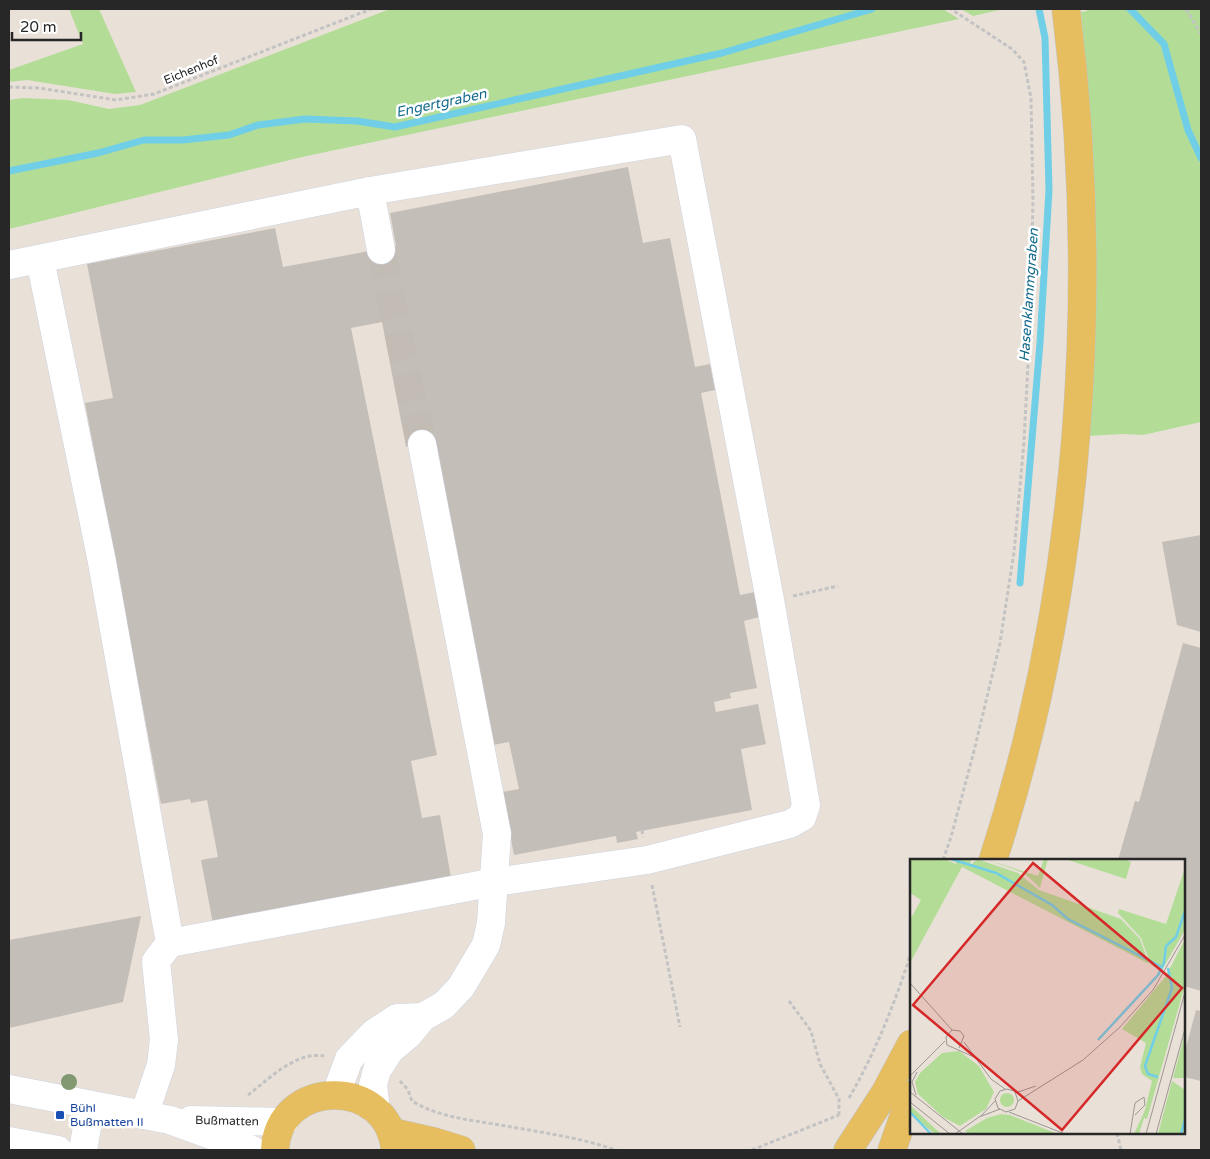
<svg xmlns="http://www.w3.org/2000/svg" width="1210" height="1159" font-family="'Varela Round',sans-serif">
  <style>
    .green { fill: #b3dd97 }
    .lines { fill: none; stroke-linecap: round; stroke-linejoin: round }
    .stream { stroke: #70cfe6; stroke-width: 7 }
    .building { fill: #c4beb8 }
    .minor-tunnel { stroke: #c2bcb5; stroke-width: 28; stroke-dasharray: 28 14; stroke-linecap: butt }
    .minor-casing { stroke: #ced2df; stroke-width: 29 }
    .major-casing { stroke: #c3c3c3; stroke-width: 29 }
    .path { stroke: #c3c3c3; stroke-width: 3; stroke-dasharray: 4 2.5; stroke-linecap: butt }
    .minor { stroke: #fff; stroke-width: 28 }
    .major { stroke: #e7be5f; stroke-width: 28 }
    .tree { fill: #829871 }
    .transit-dot { fill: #1a4fb4; stroke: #fff; stroke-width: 2 }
    .labels { text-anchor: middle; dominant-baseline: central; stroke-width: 5; stroke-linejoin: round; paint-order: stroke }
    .street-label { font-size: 12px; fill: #272727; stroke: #fff }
    .transit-label { font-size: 12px; fill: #164399; stroke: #fff; text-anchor: start }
    .water-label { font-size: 14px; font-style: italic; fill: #146b8d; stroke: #fff }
    .inset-river { fill: none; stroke: #70cfe6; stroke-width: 2.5 }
    .inset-road { fill: none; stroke: #9b9791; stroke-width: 1 }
    .view { fill: #d62828; fill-opacity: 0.15; stroke: #d62828; stroke-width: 2.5 }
    .inset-edge { fill: none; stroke: #272727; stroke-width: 2.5 }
  </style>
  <rect width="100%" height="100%" fill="#e9e1d8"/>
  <!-- green -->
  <g class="green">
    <path d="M69,9H99L136,92L115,94L27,80L9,82V70L83,44Z"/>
    <path d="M390,9H943L959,19L302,157L9,229V100L23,98L68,100L109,109L140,105Z"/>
    <path d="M961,9H1004L973,16Z"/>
    <path d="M1087,9H1201V422L1143,435L1122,434L1088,436L1095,281L1091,126L1081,12L1087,11Z"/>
  </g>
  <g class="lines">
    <!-- stream -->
    <g class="stream">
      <path d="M1130,9L1164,44L1188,130L1201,158"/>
      <path d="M9,171L98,153L144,140H183L229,135L258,125L305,119L357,121L395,127L722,53L872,9"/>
      <path d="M1020,583L1040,343L1049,190L1045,38L1039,9"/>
    </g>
  </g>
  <!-- building -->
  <g class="building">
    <path d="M628,167L643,243L670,238L695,367L710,364L715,390L701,393L740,595L755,592L759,617L744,621L757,688L730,693L731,698L714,702L716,712L758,704L766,744L741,749L752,810L636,832L638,839L617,843L616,836L514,855L502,792L519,789L509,742L493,745L434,441L406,447L382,322L351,328L437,755L411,761L422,818L440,815L451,878L213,924L201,860L218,857L207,800L191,803L190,799L161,804L85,403L113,398L87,264L275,228L283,267L396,246L390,213Z"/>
    <path d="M1201,535V632L1177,625L1162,542Z"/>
    <path d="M1183,643L1201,648V991L1184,986V860H1118L1135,801L1139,802Z"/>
    <path d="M141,916L123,1002L9,1028V940Z"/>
    <path d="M1196,1010L1201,1011V1081L1184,1077V1055Z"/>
  </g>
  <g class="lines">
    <!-- minor-tunnel -->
    <path class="minor-tunnel" d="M381,250L422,444"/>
    <defs>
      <g id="minor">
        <path d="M40,259L102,562L170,943L495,882L647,860L790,824L802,817L806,805L770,600L682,139L370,191"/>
        <path d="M9,265L370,191L381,250"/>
        <path d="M9,1089L170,1120L252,1150"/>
        <path d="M336,1094L349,1059L374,1033L397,1018L423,1017"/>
        <path d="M376,1110L373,1085L377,1070L390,1050L408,1035L423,1017L444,1005L461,987L486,945L491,923L497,834L422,444"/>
        <path d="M144,1115L161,1065L164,1040L156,961L170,943"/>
        <path id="s1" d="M191,1120L284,1122"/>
        <path d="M9,1141L58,1150"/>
        <path d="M83,1150L91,1105"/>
      </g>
      <g id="major">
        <path d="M993,860C1081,589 1101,290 1066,9"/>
        <path d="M391,1132L435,1142L461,1150"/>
        <path d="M275,1150C278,1078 389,1076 395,1150"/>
        <path d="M848,1150L885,1093L911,1044"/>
        <path d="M892,1150L911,1095"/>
      </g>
    </defs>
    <!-- minor casing -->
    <use href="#minor" class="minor-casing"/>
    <!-- major casing -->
    <use href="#major" class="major-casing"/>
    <!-- path -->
    <g class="path">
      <path d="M1186,9L1201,34"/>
      <path d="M9,87L39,88L116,100L154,94L371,9"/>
      <path d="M793,596L838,586"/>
      <path d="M642,830L643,837"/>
      <path d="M943,860L951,837L973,755L1000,643L1014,552L1024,442L1030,325L1033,200L1031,98L1024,62L1012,49L951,9"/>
      <path d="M652,885L680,1027"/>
      <path d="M789,1001L811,1031L820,1064L839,1099V1115"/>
      <path d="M400,1081L408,1090L412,1101C438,1117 470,1120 500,1125C539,1132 578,1137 616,1150"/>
      <path d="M248,1095C269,1079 296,1051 324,1056"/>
      <path d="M849,1098C875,1053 895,1003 911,953"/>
      <path d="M1117,1133L1121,1150"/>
      <path d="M752,1150L839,1115"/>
      <path d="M1200,1150H1201"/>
    </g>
    <!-- minor -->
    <use href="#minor" class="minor"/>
    <!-- major -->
    <use href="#major" class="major"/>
  </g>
  <!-- trees -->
  <circle class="tree" cx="69" cy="1082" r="8"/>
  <!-- markers -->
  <rect class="transit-dot" x="55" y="1110" width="10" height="10" rx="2.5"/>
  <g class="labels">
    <!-- street labels -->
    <g class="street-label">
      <text transform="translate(191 70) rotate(-22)">Eichenhof</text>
      <text stroke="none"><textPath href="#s1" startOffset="36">Bußmatten</textPath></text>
    </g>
    <!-- transit labels -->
    <g class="transit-label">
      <text x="70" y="1108">Bühl<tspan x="70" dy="14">Bußmatten II</tspan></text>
    </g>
    <!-- water labels -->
    <g class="water-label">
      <text transform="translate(441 103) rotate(-12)">Engertgraben</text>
      <text transform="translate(1029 295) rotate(-86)">Hasenklammgraben</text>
    </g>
  </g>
  <!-- overview -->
  <g transform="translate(910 859)">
    <rect width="275" height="275" fill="#e9e1d8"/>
    <path d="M0,0H34L46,5L47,0H61L60,7L67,0L108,14L129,31L211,60L230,80L239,105L52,8L0,104V61L11,41L0,34ZM75,0L128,17L134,0H138L130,29L114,14ZM155,0H214L221,3L216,20ZM275,9V71L252,111L241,106L231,79L208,54L209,50L256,65ZM275,80V126L237,260L234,259L229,275H224L235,251L242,222L232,215L230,208L236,184L212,170L256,117ZM275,174V219H263ZM49,192L69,207L84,233L76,250L50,267L33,258L8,235L5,223L10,214L32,194ZM262,222L275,231V275H248ZM90 241a7 7 0 1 1 14 0a7 7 0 1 1-14 0ZM0,246L31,275H25L0,255ZM91,255L100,256L148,275H59L55,272L77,259Z" fill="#b3dd97"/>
    <path class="inset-river" d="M41,0L86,14L142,46L158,60L252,108M188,181L248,116L254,104L256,87L266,78L275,52M248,218L238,215L235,207L262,129L258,109M0,253L21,275M271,275L275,260"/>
    <path class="inset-road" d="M0,124L42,171M54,183L81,220L95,230M49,189L54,177L50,172L42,171L36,178L37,186L64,198M0,217L35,182M0,233L53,275M105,233L108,242L105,250L96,253L88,249L85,240L90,232L97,230L108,233L126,227M6,236L2,223L7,213M108,242L173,201L210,168L243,131L275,76M0,243L40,275M99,253L155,275M71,257L85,242M45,275L69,258L90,250M220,275L225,244L234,238L235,246L225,256M236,275L275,133M246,275L275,170"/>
    <path class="view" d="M123,4L272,129L152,271L3,146Z"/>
    <rect width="275" height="275" class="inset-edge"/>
  </g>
  <!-- border -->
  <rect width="1210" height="1159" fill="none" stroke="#272727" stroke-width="20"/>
  <!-- scale -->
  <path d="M12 32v8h69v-8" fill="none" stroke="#272727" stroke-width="2.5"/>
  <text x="20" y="32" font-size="15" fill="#272727" stroke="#ffffff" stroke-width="4" paint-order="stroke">20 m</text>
</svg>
